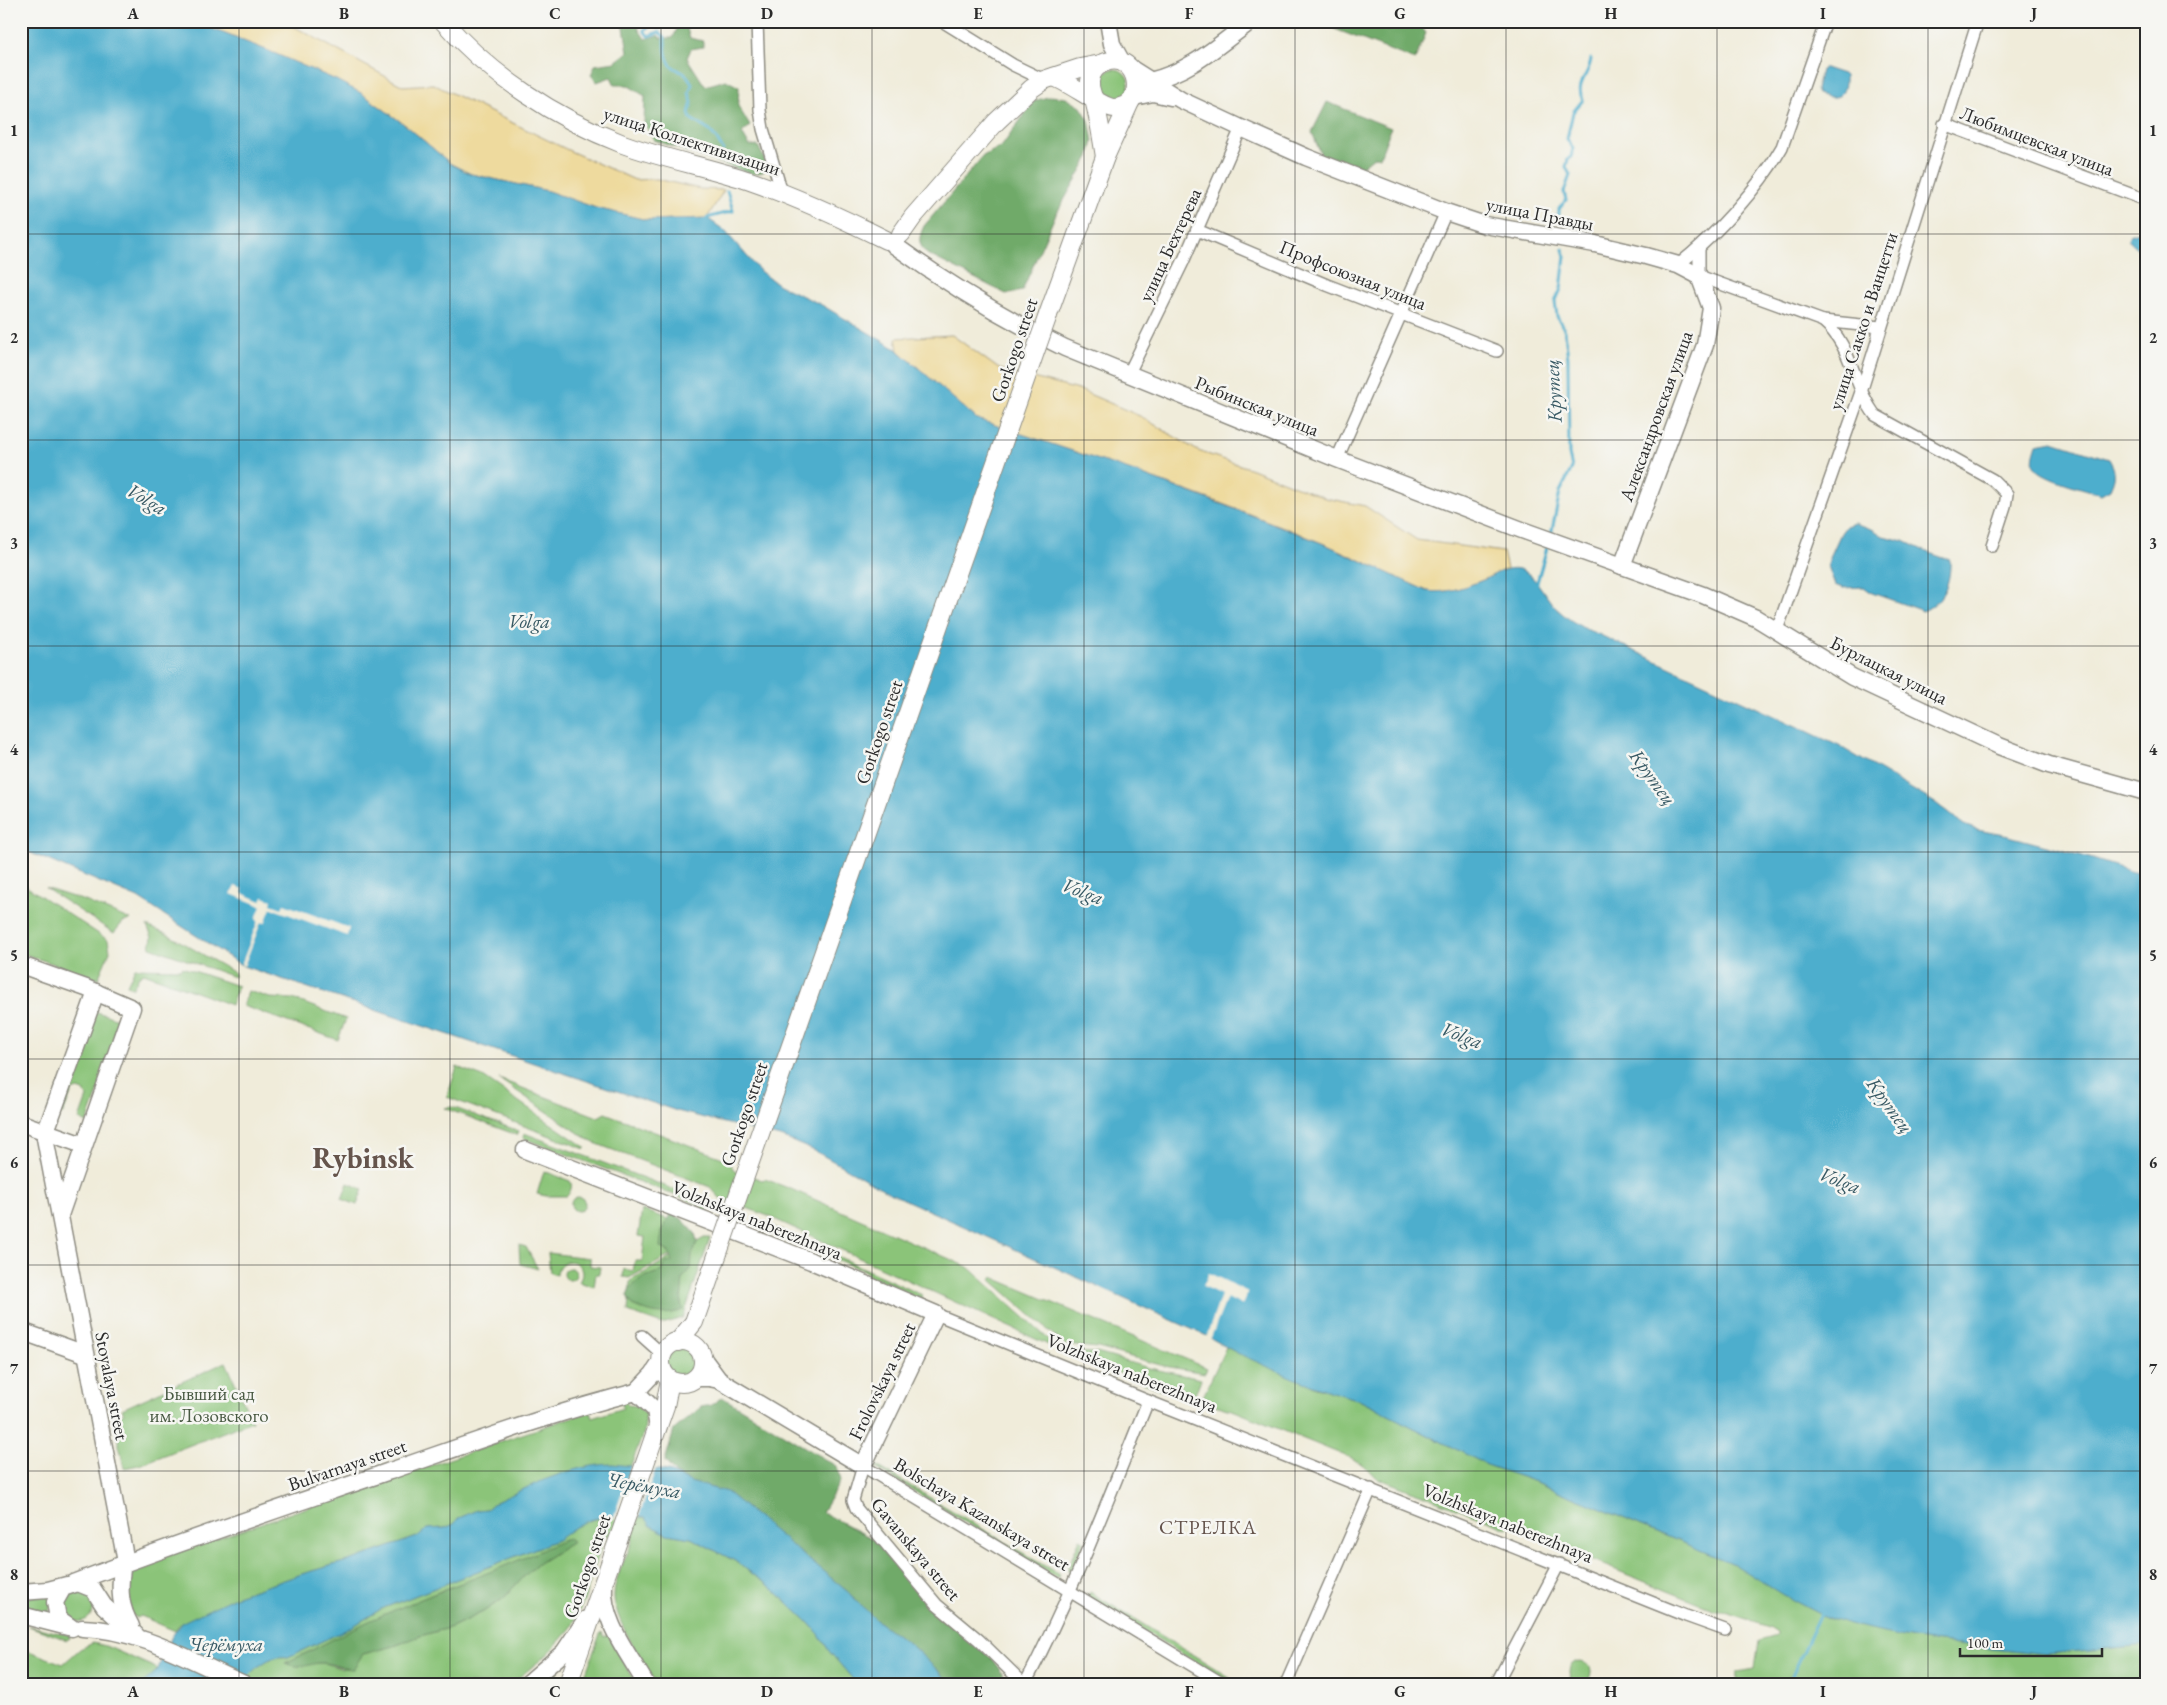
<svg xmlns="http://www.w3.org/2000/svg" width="2167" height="1705" font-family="'EB Garamond',serif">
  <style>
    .green { fill: #8bc479; stroke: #5b7852; fill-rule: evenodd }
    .forest { fill: #70aa69; stroke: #4e6a4a }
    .sand { fill: #eeda9e; stroke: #8c8264 }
    .water { fill: #4eaecd; stroke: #3c6c7c }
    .pier { fill: #f0ecda }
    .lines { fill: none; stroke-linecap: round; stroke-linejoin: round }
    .stream { stroke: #4eaecd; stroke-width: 3 }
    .street-casing { stroke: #8e8c82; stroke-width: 14 }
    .secondary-casing { stroke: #8e8c82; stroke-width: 19 }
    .primary-casing { stroke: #8e8c82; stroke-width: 20 }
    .street { stroke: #fff; stroke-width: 11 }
    .secondary { stroke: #fff; stroke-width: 16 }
    .primary { stroke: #fff; stroke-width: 18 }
    .primary-bridge-casing { stroke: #8e8c82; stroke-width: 20; stroke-linecap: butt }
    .primary-bridge { stroke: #fff; stroke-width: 18 }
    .grid { fill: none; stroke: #2b2b2b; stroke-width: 1; stroke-opacity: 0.55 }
    .labels { text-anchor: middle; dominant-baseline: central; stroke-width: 5; stroke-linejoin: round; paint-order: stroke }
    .street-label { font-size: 19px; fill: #2b2b2b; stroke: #f6f6f2 }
    .park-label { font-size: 19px; fill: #485942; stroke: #f6f6f2 }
    .water-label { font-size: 20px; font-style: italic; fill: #375964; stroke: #f6f6f2 }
    .neighbourhood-label { font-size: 20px; letter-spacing: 1px; fill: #65544c; stroke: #f6f6f2 }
    .town-label { font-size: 29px; font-weight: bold; fill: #65544c; stroke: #f6f6f2 }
    .neatline { fill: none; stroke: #2b2b2b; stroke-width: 2 }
    .grid-label { font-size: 16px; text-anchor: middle; font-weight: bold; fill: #2b2b2b }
  </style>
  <rect width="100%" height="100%" fill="#f6f6f2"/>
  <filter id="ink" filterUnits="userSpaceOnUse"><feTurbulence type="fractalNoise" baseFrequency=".02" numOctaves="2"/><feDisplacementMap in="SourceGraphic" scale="10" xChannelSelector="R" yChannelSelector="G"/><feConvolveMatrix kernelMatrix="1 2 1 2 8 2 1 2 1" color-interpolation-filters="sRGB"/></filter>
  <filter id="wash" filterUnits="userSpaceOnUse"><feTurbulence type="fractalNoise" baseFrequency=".0096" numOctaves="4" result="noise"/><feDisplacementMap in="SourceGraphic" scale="20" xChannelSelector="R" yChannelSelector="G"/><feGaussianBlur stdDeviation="1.12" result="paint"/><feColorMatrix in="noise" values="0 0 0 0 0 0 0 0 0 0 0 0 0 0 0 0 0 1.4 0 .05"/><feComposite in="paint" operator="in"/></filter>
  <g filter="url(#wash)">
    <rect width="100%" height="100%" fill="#f0ecda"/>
    <!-- green -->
    <g class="green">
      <circle cx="1114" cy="84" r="15"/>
      <path d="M21,883L108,940L110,951L98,979L21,953Z"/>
      <path d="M45,888L85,901L131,920L123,922L114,933Z"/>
      <path d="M147,926L169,935L235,973L234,977L150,947L152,937Z"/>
      <path d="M182,967L238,986L231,1005L144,973L139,976L133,988L127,985L135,968L182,969Z"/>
      <path d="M248,991L270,998L293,999L346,1019L338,1040L243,1006Z"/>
      <path d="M94,1011L124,1021L87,1123L79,1119L87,1097L84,1091L78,1089L72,1091L63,1114L57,1112Z"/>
      <path d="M457,1067L483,1077L585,1147V1149L447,1097Z"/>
      <path d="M499,1079L598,1117L605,1113L728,1160L734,1170L762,1180L765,1179L791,1189L968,1267L1056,1346L1055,1348L768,1216L720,1198L710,1187L592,1142Z"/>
      <path d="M452,1107L519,1131L517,1135L444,1108Z"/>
      <path d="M524,1133L710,1203L706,1214H703L701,1205L523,1138Z"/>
      <path d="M544,1171L570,1181C573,1185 571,1192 567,1196H546L537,1194Z"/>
      <path d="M348,1183L363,1189L357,1205L342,1199Z"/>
      <circle cx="578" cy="1204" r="7"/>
      <path d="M642,1210L690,1227L682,1246L678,1251L629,1278L623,1277L624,1269L633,1271L635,1261H642L645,1237L638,1236Z"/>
      <path d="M756,1219L922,1295L923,1301L873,1281L865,1271L753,1226Z"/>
      <path d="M704,1238H710L683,1318L662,1324L628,1312L630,1281Z"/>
      <path d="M519,1245L526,1247L538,1269L520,1264Z"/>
      <path d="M548,1253L590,1258V1266L600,1267L599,1274H596L594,1287L579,1282C584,1274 583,1267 574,1262C564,1260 557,1265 557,1275L550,1273Z"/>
      <circle cx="570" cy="1274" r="6"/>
      <path d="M992,1277L1207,1368L1205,1373L1164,1366L1098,1348L1065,1345L991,1280Z"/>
      <circle cx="682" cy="1362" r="16"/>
      <path d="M1226,1347L1316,1387L1357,1399L1489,1466L1539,1483L1731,1563L1806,1607L1831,1619L1914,1639L2046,1654L2146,1645V1684H1801L1792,1676H1788L1783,1684H1737L1738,1672L1755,1669L1759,1640L1777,1635V1632L1771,1628L1710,1608L1529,1535V1531L1510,1524L1508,1528L1375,1477L1364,1465L1353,1459L1235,1411L1201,1401Z"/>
      <path d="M1071,1352L1097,1353L1149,1368L1201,1379L1192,1402L1071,1354Z"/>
      <path d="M226,1362L252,1421L139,1465L124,1468L113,1417L124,1413L122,1409Z"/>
      <path d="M621,1401H626L628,1405L637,1406L646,1414L644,1432L630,1467C580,1460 538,1483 494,1503L487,1509L477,1510L459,1518L455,1524L445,1528L428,1529L417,1537L355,1559L305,1573L237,1596L179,1625L175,1631L141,1616L137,1618L129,1613L128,1574L135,1568L144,1563L590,1411L592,1418L623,1408Z"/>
      <path d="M872,1463L1060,1575L1058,1579L873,1466Z"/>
      <path d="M608,1516L645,1517L667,1534L691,1538L735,1561L771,1587L806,1620L819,1634L829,1651L857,1684H656C644,1663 612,1617 614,1594C615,1575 627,1557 633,1539L605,1535L584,1601L571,1628L548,1654L511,1684H306L307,1681C298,1679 292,1676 286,1684H241C256,1670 266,1654 288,1657L350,1628L381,1609L557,1540L567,1532L584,1522ZM572,1542L539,1563L519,1581L504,1598L483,1612L452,1627L420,1636L394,1646L363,1654L342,1669L325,1663H286L367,1623L445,1589L495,1571L540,1552Z"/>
      <path d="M1080,1539L1084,1541L1071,1572L1067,1570Z"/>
      <path d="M70,1590L87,1591L94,1605C93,1620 82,1624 69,1620L60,1607Z"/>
      <path d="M1090,1592L1241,1684H1231L1087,1596Z"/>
      <path d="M52,1593L49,1614L21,1605V1599Z"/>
      <path d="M29,1626L69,1635L70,1638L67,1640Z"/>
      <path d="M602,1632L604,1637L608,1635L637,1684H582L600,1634Z"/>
      <path d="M93,1643L106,1646L158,1669L152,1676L142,1684H21V1648L63,1664L80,1649Z"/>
      <circle cx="1580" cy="1672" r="11"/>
      <path d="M559,1667L553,1684H537Z"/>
    </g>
    <!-- forest -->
    <g class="forest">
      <path d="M623,21H647L638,28L645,39L658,35L661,38H673L679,24L685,23L690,38L703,41V47L691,49L687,58L705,86L726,80L739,87L738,106L750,126L742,133L749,145L758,146L767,164L763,172L752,174L654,140L644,123L645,96L627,85H615L611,77L597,82L591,75L595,65L615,62L628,52Z"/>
      <path d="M1314,21H1380V26L1387,31L1417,22L1426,33L1415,60Z"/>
      <path d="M1051,96L1066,98L1081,107L1089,120L1093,141L1089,157L1055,216L1022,291L1006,294L927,254C918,244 918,239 924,226L983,156L1002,146L1034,101Z"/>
      <path d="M1327,102L1391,128L1380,157L1375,156L1360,168L1321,155L1312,132Z"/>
      <path d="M670,1214L681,1218L695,1233L697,1242L692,1255L691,1269L683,1278L681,1303L683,1310C661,1317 652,1314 632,1305L627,1296C632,1280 647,1276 662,1271L664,1263L672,1262L669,1252L660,1247L662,1232Z"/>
      <path d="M722,1397L836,1466L841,1480L822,1512L879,1542L925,1602L992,1659L1010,1684H952L910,1644L876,1620L848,1592L727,1492L690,1482L675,1473L665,1461L674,1430L701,1407L711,1405Z"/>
      <path d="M568,1538L573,1542L539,1563L519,1581L504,1598L483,1612L452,1627L420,1636L394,1646L363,1654L353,1669C343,1669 334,1664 325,1663C307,1662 307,1671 285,1663C313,1651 339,1635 367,1622C433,1592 502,1570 568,1538Z"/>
    </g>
    <!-- sand -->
    <g class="sand">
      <path d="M192,21H284L403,86L433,84L570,151L635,180L657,179L700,189L724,190L707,218L647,220L596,208L548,191L471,174L451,164L408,127L361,93L336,80L269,51Z"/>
      <path d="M952,335L999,369L1082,391L1142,417L1198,451L1252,469L1325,498L1365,506L1417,540L1503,552L1507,569C1482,580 1455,595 1427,591C1393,577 1361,559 1327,545C1215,498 1100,460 985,422L977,419L898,350L896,338Z"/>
    </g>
    <!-- water -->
    <g class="water">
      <path d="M21,21H192L269,51L336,80L361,93L408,127L451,164L471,174L548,191L596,208L647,220L707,218L724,230L761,272L779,285L820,304L898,350L977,419L1132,471L1264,520L1329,546L1427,591C1446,594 1465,587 1483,580C1494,575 1506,566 1519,569C1535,573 1545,597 1556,608C1569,620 1581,628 1598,634L1839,746L1937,804L1964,825L1977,830L2009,836L2080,855L2146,876V1645L2046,1654L1914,1639L1855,1627L1821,1615L1783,1595L1731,1563L1539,1483L1489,1466L1357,1399L1332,1392L1293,1378L1237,1353L1207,1336L890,1193L815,1151L784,1138L677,1111L243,966L138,898L21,849Z"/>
      <path d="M1825,68L1843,74L1845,76C1846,99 1836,100 1818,94L1816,90L1821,70Z"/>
      <path d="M2146,223V250L2138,249L2128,240L2130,235L2142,231V224Z"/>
      <path d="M2053,441L2109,459C2116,471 2116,476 2110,489L2101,494C2086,489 2043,479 2035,467C2031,460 2035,451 2037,444Z"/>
      <path d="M1854,523L1874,530L1883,536L1904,541L1929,553L1950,560C1951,581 1944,602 1923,611L1872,593L1864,587L1843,588L1835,585L1828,566L1831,555L1841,533L1846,526Z"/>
      <path d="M613,1464L668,1471L690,1482L727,1492L848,1592L876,1620L910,1644L952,1684H857L829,1651L819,1634L806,1620L771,1587L735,1561L691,1538L667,1534L651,1526L645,1517C624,1516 602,1514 583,1523C573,1527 566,1535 557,1540L381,1609L350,1628L288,1657C266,1654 256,1670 241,1684H142L157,1671L172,1636L183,1622L237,1596L305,1573L355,1559L417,1537L428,1529L445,1528L454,1524L459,1518L477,1510L487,1509L494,1503C532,1485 570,1465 613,1464Z"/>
    </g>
    <!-- pier -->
    <g class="pier">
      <path d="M235,886L243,889L242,893L261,901L263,897L272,900L271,904L282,908L284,904L349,928L347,936L271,908L265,923L261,922L244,966L241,965L258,921L256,919L261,906L231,894Z"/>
      <path d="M1209,1273L1248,1292L1242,1305L1227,1298L1210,1340L1206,1338L1221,1295L1203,1286Z"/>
      <path d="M632,1464L656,1468L638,1519H613Z"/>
    </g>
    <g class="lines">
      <!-- stream -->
      <g class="stream">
        <path d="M660,21L644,30L648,36L659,32L665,37C665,46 665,57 671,65C679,74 684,67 692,84L689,93L692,102L689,113L691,119L710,131L716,138L723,150"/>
        <path d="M706,222L707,218L733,211L727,191"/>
        <path d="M1551,225L1552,219L1559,214V209L1566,200L1564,192L1570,175L1566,167L1568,159L1571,157L1573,148L1567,139L1573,112L1583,100C1574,84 1590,74 1591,59"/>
        <path d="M1551,535L1560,492L1572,468L1569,454L1568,359L1565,331L1557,316L1555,302L1561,289L1565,256L1563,249"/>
        <path d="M1536,586L1548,544"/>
        <path d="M1792,1676L1822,1611"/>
      </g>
    </g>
  </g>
  <g filter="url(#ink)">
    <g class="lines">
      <defs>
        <g id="street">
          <path d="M757,21L760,110L763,129L782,193"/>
          <path d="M942,21L1013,65L1044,80"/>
          <path d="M1944,124L2146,200"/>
          <path d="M1197,230L1327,285L1497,351"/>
          <path d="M1699,249V276L1823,321C1852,345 1853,386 1875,415L1993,480L2007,494L2005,506L1992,546"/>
          <path d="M1678,265C1715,236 1759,188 1782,147L1826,21"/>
          <path d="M1823,321L1880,327L1878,334"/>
          <path d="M1128,375L1183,262L1241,128"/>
          <path d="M1337,459L1446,212"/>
          <path d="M1777,630L1862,389L1978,21"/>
          <path d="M936,1314L1148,1401L1686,1616L1725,1630"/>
          <path d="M642,1336L662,1354"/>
          <path d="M1024,1684L979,1640L937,1605L856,1508L853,1500L863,1466L1223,1684"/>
          <path d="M1025,1684C1073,1593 1109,1496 1148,1401"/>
          <path d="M1286,1684L1371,1489"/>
          <path d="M1496,1684L1559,1564"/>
        </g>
        <g id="secondary">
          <path d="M1108,21L1112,44L1122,62"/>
          <path d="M1132,69L1181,100L1241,128L1306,157L1446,212L1485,225L1595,244L1646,256L1678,265L1699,276L1711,308L1705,345L1622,566"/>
          <path d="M1150,81C1192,71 1217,46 1251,21"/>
          <path d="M1134,97L1153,93L1171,97"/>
          <path d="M894,245C948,284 1005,319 1065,348L1337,459L1522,530L1703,595L1756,618L1852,677L1999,746L2049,765L2146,792"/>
          <path d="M21,965L86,988L132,1008L60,1215"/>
          <path d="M96,992L46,1131L45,1138L126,1562"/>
          <path d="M21,1123L83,1145"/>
          <path d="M525,1150L811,1261L936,1314L863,1466L719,1380L709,1378H695"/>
          <path d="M21,1331L85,1354"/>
          <path d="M702,1357L719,1380"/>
          <path d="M636,1392L655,1410L658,1428"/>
          <path d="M636,1392L653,1374L661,1362"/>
          <path d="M122,1569C119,1591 120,1607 131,1626"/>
          <path d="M73,1583C176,1543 282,1508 387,1472C469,1444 552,1413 636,1392"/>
          <path d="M604,1584C601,1621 629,1654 646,1684"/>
          <path d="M21,1592L48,1590L67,1585"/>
          <path d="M21,1615L68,1627"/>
          <path d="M72,1628L58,1618L55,1602L63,1588L78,1583L93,1589L104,1606L136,1635"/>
          <path d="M82,1628C139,1629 192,1661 244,1684"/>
          <path d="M527,1684L564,1652L586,1619"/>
        </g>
        <g id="primary">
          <path d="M443,21C491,76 555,118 623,144C664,159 708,167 750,181C796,197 842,218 886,240"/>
          <path d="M1054,77C1070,83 1103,108 1114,108C1149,107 1139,51 1106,62C1097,65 1091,72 1090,81C1089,89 1092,93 1094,100C1099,118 1102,138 1105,157"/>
          <path d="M901,234L913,217L996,122L1031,89L1044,80L1080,68L1101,64"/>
          <path d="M1048,315L1105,157L1130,102"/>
          <circle cx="682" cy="1362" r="21"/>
          <path d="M678,1342L694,1322L718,1253"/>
          <path d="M568,1684L665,1406L670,1380"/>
        </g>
      </defs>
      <!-- street casing -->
      <use href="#street" class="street-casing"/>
      <!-- secondary casing -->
      <use href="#secondary" class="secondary-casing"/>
      <!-- primary casing -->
      <use href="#primary" class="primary-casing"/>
      <!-- street -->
      <use href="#street" class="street"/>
      <!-- secondary -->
      <use href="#secondary" class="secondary"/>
      <!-- primary -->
      <use href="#primary" class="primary"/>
      <defs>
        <path id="primary-bridge" d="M718,1253L1048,315"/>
      </defs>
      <!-- primary-bridge casing -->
      <use href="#primary-bridge" class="primary-bridge-casing"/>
      <!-- primary-bridge -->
      <use href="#primary-bridge" class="primary-bridge"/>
    </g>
  </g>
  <!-- grid -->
  <path class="grid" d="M239,21V1684M450,21V1684M661,21V1684M872,21V1684M1084,21V1684M1295,21V1684M1506,21V1684M1717,21V1684M1928,21V1684M21,234H2146M21,440H2146M21,646H2146M21,852H2146M21,1059H2146M21,1265H2146M21,1471H2146"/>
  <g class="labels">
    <!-- street labels -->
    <g class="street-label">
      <text transform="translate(692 141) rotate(18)">улица Коллективизации</text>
      <text transform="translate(2037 141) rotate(21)">Любимцевская улица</text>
      <text transform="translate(1540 214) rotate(11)">улица Правды</text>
      <text transform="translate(1170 245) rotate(-65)">улица Бехтерева</text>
      <text transform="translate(1353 275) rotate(22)">Профсоюзная улица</text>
      <text transform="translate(1863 321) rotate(-72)">улица Сакко и Ванцетти</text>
      <text transform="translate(1014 350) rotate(-71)">Gorkogo street</text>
      <text transform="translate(1257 406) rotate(22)">Рыбинская улица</text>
      <text transform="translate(1656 416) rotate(-70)">Александровская улица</text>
      <text transform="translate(1889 670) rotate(27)">Бурлацкая улица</text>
      <text transform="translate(879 732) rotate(-71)">Gorkogo street</text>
      <text transform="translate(744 1114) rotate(-71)">Gorkogo street</text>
      <text transform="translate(757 1220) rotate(22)">Volzhskaya naberezhnaya</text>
      <text transform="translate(1132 1373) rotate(22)">Volzhskaya naberezhnaya</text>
      <text transform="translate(882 1381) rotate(-64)">Frolovskaya street</text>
      <text transform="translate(112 1386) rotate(79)">Stoyalaya street</text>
      <text transform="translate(347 1465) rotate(-19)">Bulvarnaya street</text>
      <text transform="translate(982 1514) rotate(31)">Bolschaya Kazanskaya street</text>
      <text transform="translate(1508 1523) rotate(22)">Volzhskaya naberezhnaya</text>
      <text transform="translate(916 1549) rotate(50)">Gavanskaya street</text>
      <text transform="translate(587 1566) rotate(-71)">Gorkogo street</text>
    </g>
    <!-- park labels -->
    <g class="park-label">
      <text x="209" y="1393">Бывший сад<tspan x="209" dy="22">им. Лозовского</tspan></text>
    </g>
    <!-- water labels -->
    <g class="water-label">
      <text transform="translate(1553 391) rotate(-93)">Крутец</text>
      <text transform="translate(147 499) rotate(31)">Volga</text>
      <text x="529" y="621">Volga</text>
      <text transform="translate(1653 777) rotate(54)">Крутец</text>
      <text transform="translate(1083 891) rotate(21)">Volga</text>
      <text transform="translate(1462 1035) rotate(21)">Volga</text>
      <text transform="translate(1890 1105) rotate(54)">Крутец</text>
      <text transform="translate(1840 1180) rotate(21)">Volga</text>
      <text transform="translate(644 1485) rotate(10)">Черёмуха</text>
      <text x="226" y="1644">Черёмуха</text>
    </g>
    <!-- neighbourhood labels -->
    <g class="neighbourhood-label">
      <text x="1208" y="1527">СТРЕЛКА</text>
    </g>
    <!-- town labels -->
    <g class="town-label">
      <text x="363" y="1158">Rybinsk</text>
    </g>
  </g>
  <!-- margin -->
  <rect width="2167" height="1705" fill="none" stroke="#f6f6f2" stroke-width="55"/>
  <!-- scale -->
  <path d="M1960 1648v8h142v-8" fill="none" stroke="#2b2b2b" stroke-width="2.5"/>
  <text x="1967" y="1648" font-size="15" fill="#2b2b2b" stroke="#f6f6f2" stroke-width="4" paint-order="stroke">100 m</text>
  <rect x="28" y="28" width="2112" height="1650" class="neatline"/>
  <g class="grid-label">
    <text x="133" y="19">A</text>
    <text x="344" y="19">B</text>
    <text x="555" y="19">C</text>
    <text x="767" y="19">D</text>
    <text x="978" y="19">E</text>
    <text x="1189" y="19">F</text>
    <text x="1400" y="19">G</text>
    <text x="1611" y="19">H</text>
    <text x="1823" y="19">I</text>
    <text x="2034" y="19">J</text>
    <text x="14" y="136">1</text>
    <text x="2153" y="136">1</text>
    <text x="14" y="343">2</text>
    <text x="2153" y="343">2</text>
    <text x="14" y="549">3</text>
    <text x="2153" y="549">3</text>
    <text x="14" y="755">4</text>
    <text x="2153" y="755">4</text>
    <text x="14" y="961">5</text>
    <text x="2153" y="961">5</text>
    <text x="14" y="1168">6</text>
    <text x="2153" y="1168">6</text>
    <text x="14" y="1374">7</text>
    <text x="2153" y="1374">7</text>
    <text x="14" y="1580">8</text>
    <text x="2153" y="1580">8</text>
    <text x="133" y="1697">A</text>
    <text x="344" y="1697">B</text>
    <text x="555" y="1697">C</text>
    <text x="767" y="1697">D</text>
    <text x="978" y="1697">E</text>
    <text x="1189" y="1697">F</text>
    <text x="1400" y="1697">G</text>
    <text x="1611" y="1697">H</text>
    <text x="1823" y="1697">I</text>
    <text x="2034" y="1697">J</text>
  </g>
</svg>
